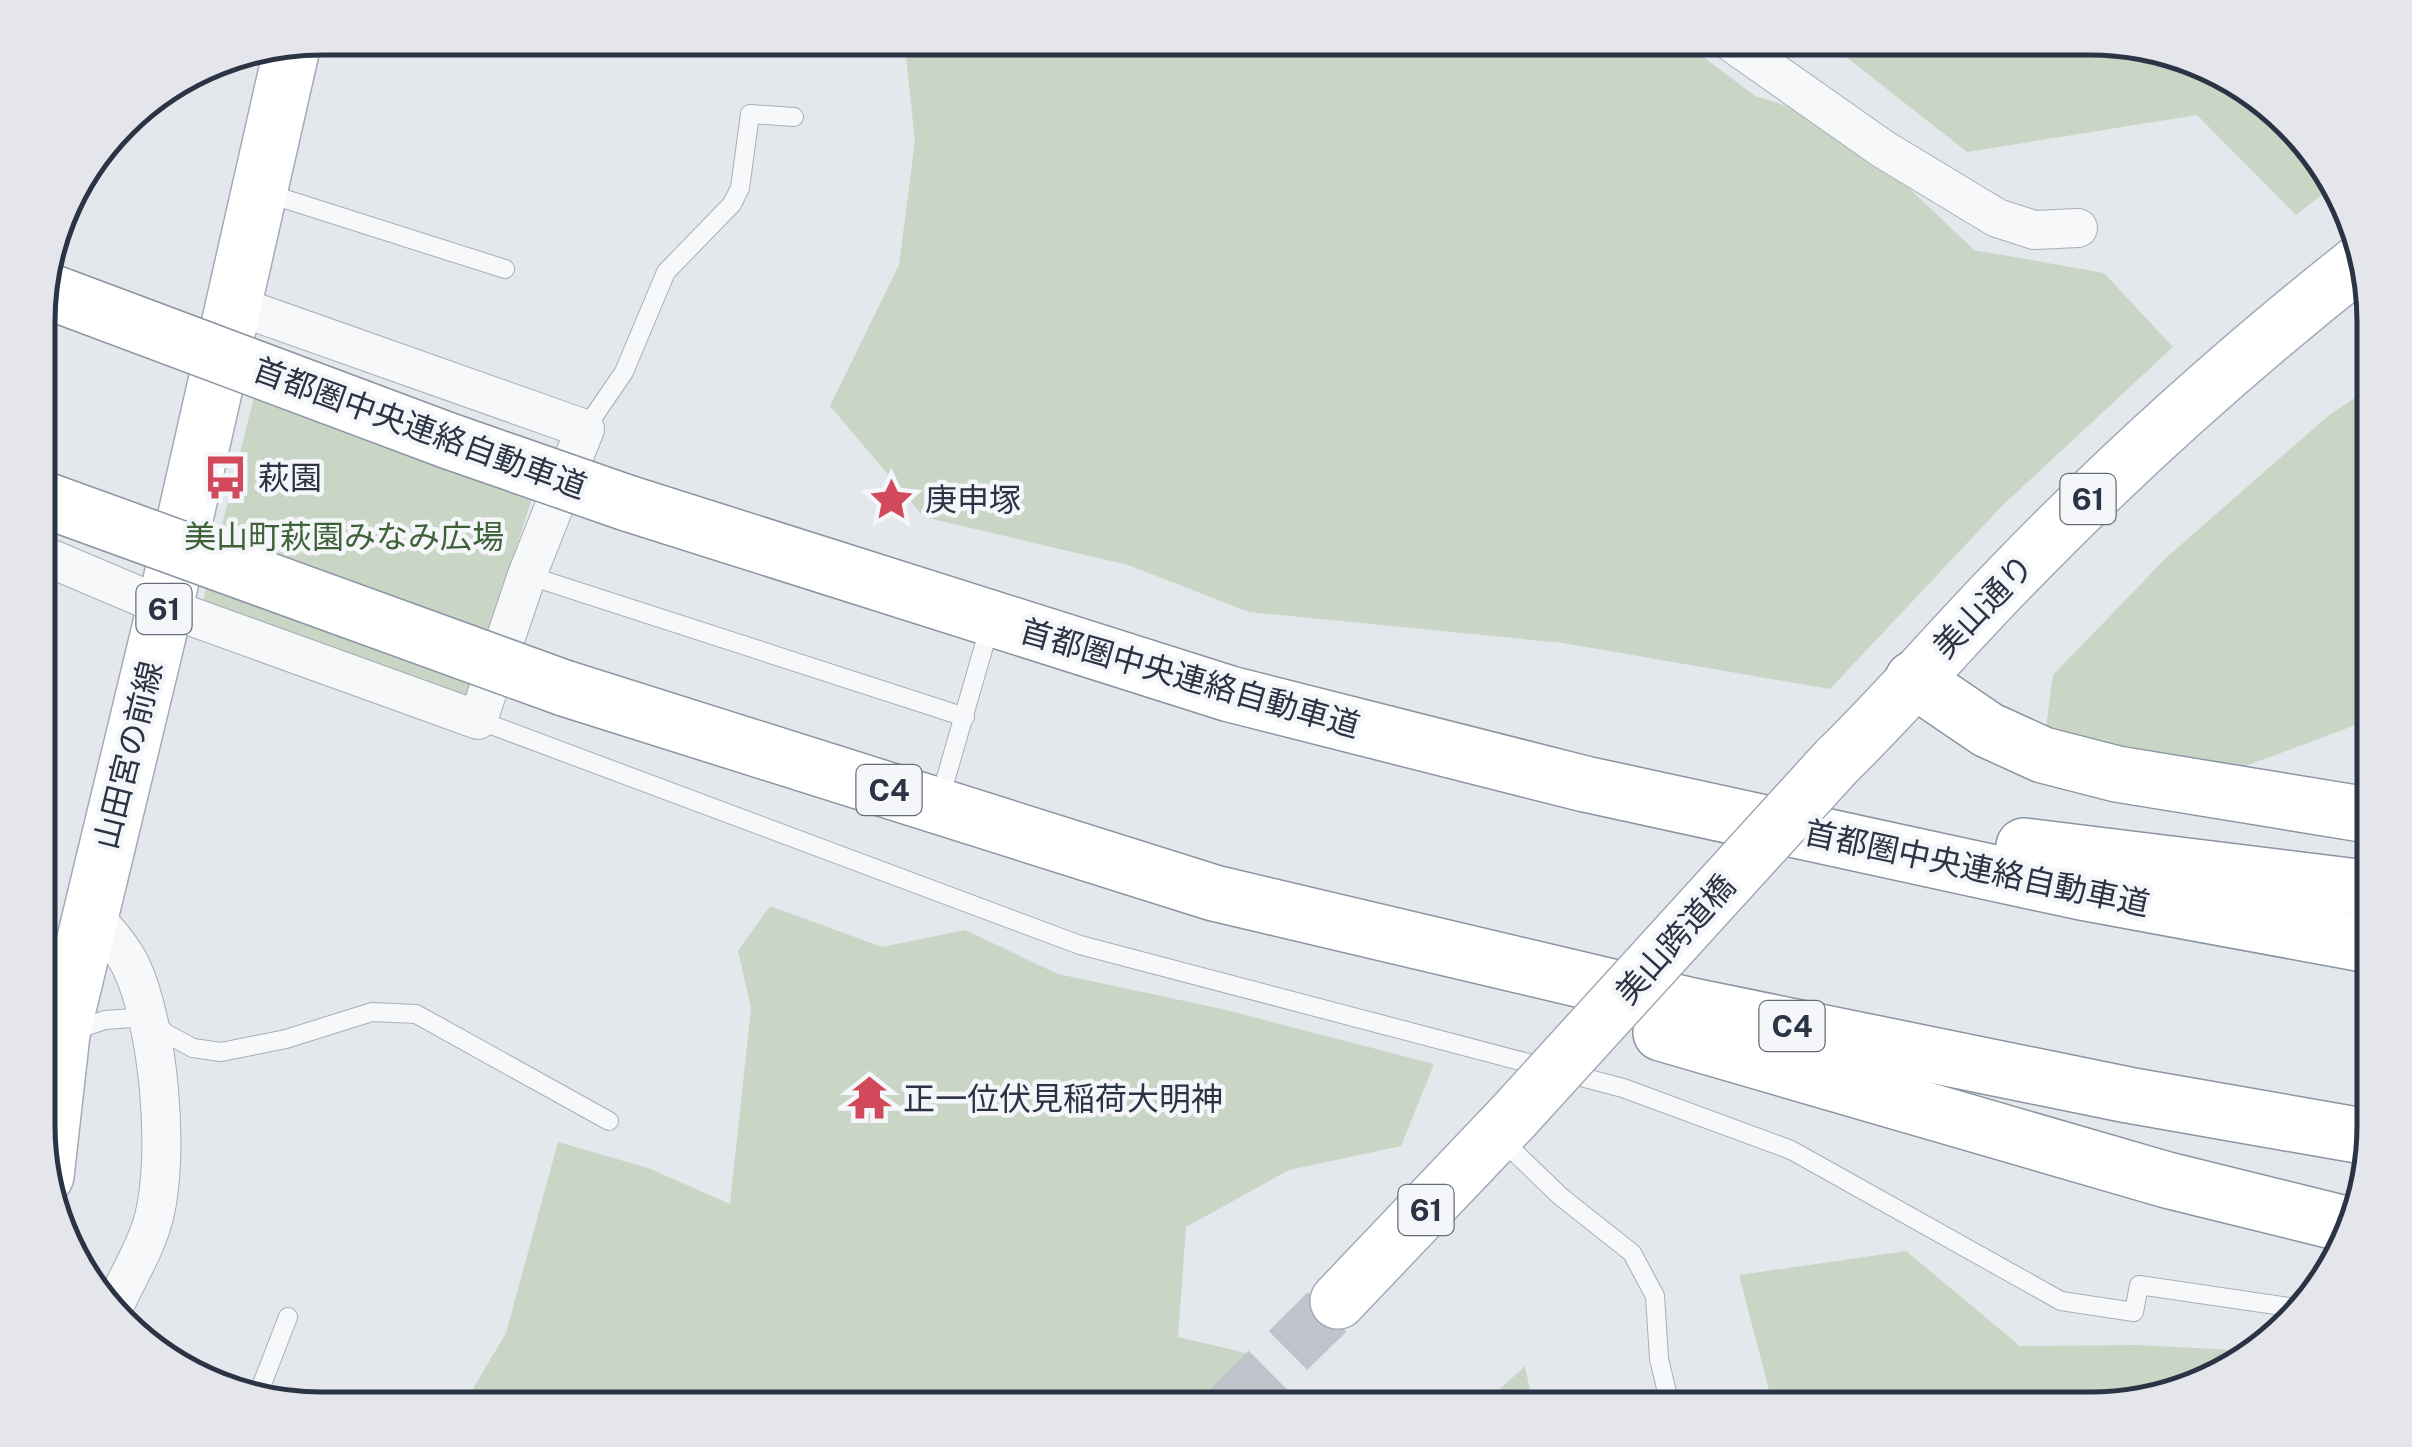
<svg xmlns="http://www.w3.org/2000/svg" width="2412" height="1447" font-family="'Public Sans','Noto Sans JP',sans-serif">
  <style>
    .green { fill: #c9d6c5 }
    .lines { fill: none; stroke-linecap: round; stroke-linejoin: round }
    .primary-tunnel { stroke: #bfc3cb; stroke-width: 55; stroke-dasharray: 55 28; stroke-linecap: butt }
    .service-casing { stroke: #a9aeb7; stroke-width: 20 }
    .minor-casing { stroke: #a9aeb7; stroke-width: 40 }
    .primary-casing { stroke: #a3abb8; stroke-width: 58 }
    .motorway-casing { stroke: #8b94a3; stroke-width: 58 }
    .service { stroke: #f7f8fa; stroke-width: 18 }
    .minor { stroke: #f7f8fa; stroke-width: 38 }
    .primary { stroke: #fff; stroke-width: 55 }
    .motorway { stroke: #fff; stroke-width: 55 }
    .primary-bridge-casing { stroke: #a3abb8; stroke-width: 58; stroke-linecap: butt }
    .motorway-bridge-casing { stroke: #8b94a3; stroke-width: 58; stroke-linecap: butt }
    .primary-bridge { stroke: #fff; stroke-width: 55 }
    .motorway-bridge { stroke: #fff; stroke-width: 55 }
    .labels { text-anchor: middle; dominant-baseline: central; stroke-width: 9; stroke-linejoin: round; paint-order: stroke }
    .shield { fill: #f4f6f9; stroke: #676e7b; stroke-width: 2.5 }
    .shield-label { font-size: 30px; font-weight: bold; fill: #2b3445 }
    .street-label { font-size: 32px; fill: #2b3445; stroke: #f4f6f9 }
    .poi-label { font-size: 32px; fill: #2b3445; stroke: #f4f6f9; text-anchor: start }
    .park-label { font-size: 32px; fill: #3f6138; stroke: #f4f6f9 }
    .rim { fill: none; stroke: #2b3445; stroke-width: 5 }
  </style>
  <rect width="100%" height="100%" fill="#e4e7ec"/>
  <!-- green -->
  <g class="green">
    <path d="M904,38H1678L1755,96L1841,123L1974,250L2104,273L2173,347L2003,505L1830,689L1563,643L1249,612L1128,565L924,517L830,406L899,265L915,141Z"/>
    <path d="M1822,38H2090L2233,76L2337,183L2296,215L2197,115L1967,152Z"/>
    <path d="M258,381L536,486L467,700L201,609Z"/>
    <path d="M2374,385V718L2195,785L2045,734L2053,675L2167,557L2328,416Z"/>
    <path d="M770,906L882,947L965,930L1058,974L1222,1009L1434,1064L1401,1146L1289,1170L1186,1227L1178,1337L1246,1353L1252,1409H461L506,1333L558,1142L648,1168L730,1204L751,1008L738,951Z"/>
    <path d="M1906,1251L2020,1346L2137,1345L2253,1351L2233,1371L2108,1409H1774L1739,1275Z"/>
    <path d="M1525,1366L1534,1409H1478Z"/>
  </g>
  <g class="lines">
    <!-- primary-tunnel -->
    <path class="primary-tunnel" d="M1229,1409L1338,1301"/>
    <defs>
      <g id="service">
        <path d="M263,192L505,269"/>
        <path d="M585,429L624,372L666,272L732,204L740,188L750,114L794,117"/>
        <path d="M527,575L965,717"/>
        <path d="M478,720L1080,945L1623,1088L1791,1150L2061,1301L2134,1312L2139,1285L2296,1308"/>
        <path d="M939,802L990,625"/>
        <path d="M72,1031L105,1020L147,1017L167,1034L193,1048L221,1052L286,1039L372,1012L416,1014L609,1121"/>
        <path d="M1501,1139L1560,1196L1632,1253L1655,1296L1659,1359L1671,1409"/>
        <path d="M259,1392L288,1317"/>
      </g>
      <g id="minor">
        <path d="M1725,38L1883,149L1997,218L2034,230L2078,228"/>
        <path d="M40,554L165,607L478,720L527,575L585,429L232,304"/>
        <path d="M89,911C104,928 121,946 131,966C159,1026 170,1153 154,1217C146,1248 126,1280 113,1309"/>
      </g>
      <g id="primary">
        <path d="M1837,761C1897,703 1951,638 2010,578C2120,464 2237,359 2361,261"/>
        <path d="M46,1176L62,1034L165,607L293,43"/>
        <path d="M1338,1301L1513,1117"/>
      </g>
      <g id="motorway">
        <path d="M627,503L1230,694L1585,784L2081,892L2374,946"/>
        <path d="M1913,679L1988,730L2043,755L2117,774L2374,816"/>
        <path d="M564,688L1214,893L1692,1006L2128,1095L2374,1138"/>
        <path d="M2024,846L2374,889"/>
        <path d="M1661,1033L2167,1180L2349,1225"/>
      </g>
    </defs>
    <!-- service casing -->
    <use href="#service" class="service-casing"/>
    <!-- minor casing -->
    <use href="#minor" class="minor-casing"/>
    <!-- primary casing -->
    <use href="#primary" class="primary-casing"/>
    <!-- motorway casing -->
    <use href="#motorway" class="motorway-casing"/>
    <!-- service -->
    <use href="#service" class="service"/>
    <!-- minor -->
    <use href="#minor" class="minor"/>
    <!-- primary -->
    <use href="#primary" class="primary"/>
    <!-- motorway -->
    <use href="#motorway" class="motorway"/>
    <defs>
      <path id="primary-bridge" d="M1513,1117L1837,761"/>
      <g id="motorway-bridge">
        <path d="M40,288L449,441L627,503"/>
        <path d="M40,498L564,688"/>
      </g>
    </defs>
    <!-- primary-bridge casing -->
    <use href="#primary-bridge" class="primary-bridge-casing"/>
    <!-- motorway-bridge casing -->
    <use href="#motorway-bridge" class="motorway-bridge-casing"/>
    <!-- primary-bridge -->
    <use href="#primary-bridge" class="primary-bridge"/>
    <!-- motorway-bridge -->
    <use href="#motorway-bridge" class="motorway-bridge"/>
  </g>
  <!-- icons -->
  <defs>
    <symbol id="bus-bare" viewBox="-9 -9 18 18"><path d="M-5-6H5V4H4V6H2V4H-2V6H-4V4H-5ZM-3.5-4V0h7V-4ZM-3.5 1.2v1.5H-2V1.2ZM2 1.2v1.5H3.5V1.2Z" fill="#d1495b" stroke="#f4f6f9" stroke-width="2.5" paint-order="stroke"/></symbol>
    <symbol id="sight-bare" viewBox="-9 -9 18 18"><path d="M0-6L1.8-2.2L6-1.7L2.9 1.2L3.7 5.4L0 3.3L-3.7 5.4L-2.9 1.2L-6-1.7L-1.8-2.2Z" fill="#d1495b" stroke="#f4f6f9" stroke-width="2.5" paint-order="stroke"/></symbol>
    <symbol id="temple-bare" viewBox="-9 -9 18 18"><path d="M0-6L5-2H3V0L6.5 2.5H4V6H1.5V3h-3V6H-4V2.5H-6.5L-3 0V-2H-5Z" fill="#d1495b" stroke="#f4f6f9" stroke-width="2.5" paint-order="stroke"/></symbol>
  </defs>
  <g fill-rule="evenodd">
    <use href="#bus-bare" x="194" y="446" width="63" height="63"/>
    <use href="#sight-bare" x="860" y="468" width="63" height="63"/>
    <use href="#temple-bare" x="838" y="1066" width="63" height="63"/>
  </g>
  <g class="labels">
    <!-- shield labels -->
    <g class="shield">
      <rect x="2060.5" y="474" width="55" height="50" rx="8"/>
      <rect x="136.5" y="584" width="55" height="50" rx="8"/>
      <rect x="856.5" y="765" width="65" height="50" rx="8"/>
      <rect x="1759.5" y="1001" width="65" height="50" rx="8"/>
      <rect x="1398.5" y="1185" width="55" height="50" rx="8"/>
    </g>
    <g class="shield-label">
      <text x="2088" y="499">61</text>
      <text x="164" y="609">61</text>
      <text x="889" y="790">C4</text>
      <text x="1792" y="1026">C4</text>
      <text x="1426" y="1210">61</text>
    </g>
    <!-- street labels -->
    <g class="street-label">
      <text transform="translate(420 428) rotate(20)">首都圏中央連絡自動車道</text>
      <text transform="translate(1983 606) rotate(-46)">美山通り</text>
      <text transform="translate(1190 678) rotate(16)">首都圏中央連絡自動車道</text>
      <text transform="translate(128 755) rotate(-76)">山田宮の前線</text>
      <text transform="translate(1977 868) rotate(12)">首都圏中央連絡自動車道</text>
      <text transform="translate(1675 939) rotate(-48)">美山跨道橋</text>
    </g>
    <!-- poi labels -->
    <g class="poi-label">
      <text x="258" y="477">萩園</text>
      <text x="925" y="499">庚申塚</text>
      <text x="903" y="1098">正一位伏見稲荷大明神</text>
    </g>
    <!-- park labels -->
    <g class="park-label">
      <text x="344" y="536">美山町萩園みなみ広場</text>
    </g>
  </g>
  <!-- crop -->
  <path d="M0 0H2412V1447H0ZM322 55H2090A267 267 0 0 1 2357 322V1125A267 267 0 0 1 2090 1392H322A267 267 0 0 1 55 1125V322A267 267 0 0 1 322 55Z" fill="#e4e6eb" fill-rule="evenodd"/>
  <path class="rim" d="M322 55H2090A267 267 0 0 1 2357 322V1125A267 267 0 0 1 2090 1392H322A267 267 0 0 1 55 1125V322A267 267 0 0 1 322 55Z"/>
</svg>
